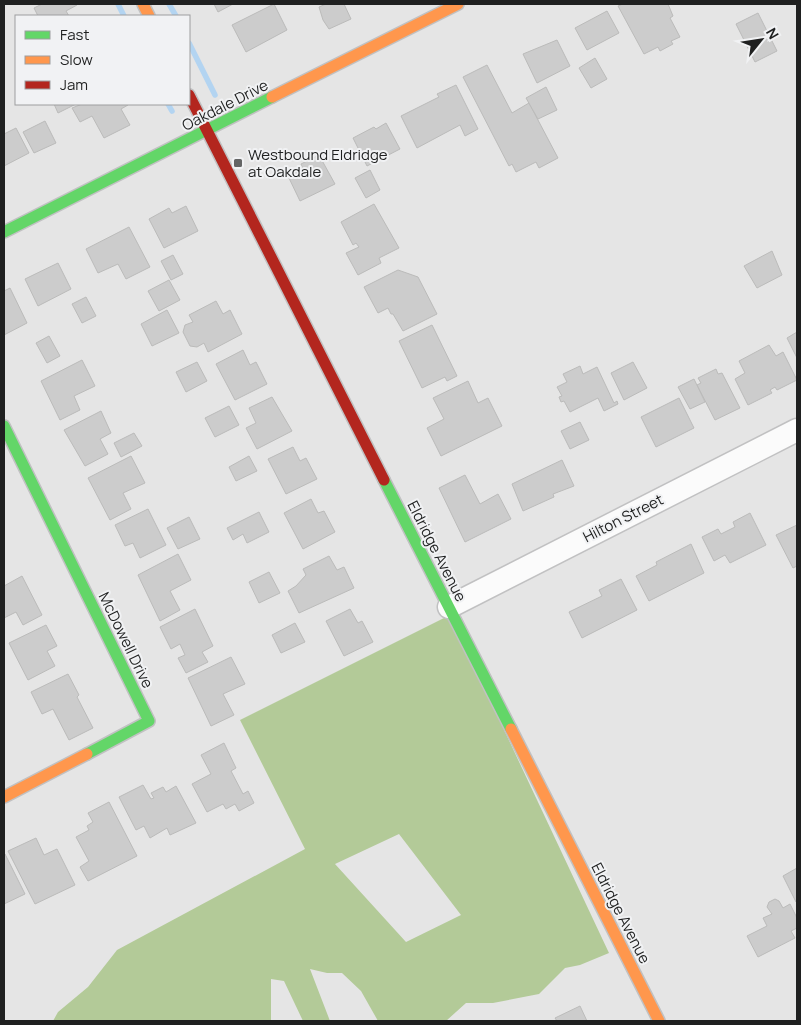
<svg xmlns="http://www.w3.org/2000/svg" width="801" height="1025" font-family="Manrope,sans-serif">
  <style>
    .forest { fill: #b3ca98; fill-rule: evenodd }
    .lines { fill: none; stroke-linecap: round; stroke-linejoin: round }
    .stream { stroke: #b3d4f1; stroke-width: 5.5 }
    .building { fill: #ccc; stroke: #bbbbba }
    .street-casing { stroke: #c1c1c2; stroke-width: 25 }
    .fast-casing { stroke: #c1c1c2; stroke-width: 14 }
    .slow-casing { stroke: #c1c1c2; stroke-width: 14 }
    .jam-casing { stroke: #c1c1c2; stroke-width: 14 }
    .street { stroke: #fbfbfb; stroke-width: 22 }
    .fast { stroke: #63d668; stroke-width: 11 }
    .slow { stroke: #ff974d; stroke-width: 11 }
    .jam { stroke: #b3261e; stroke-width: 11 }
    .poi-dot { fill: #646565; stroke: #f1f2f4; stroke-width: 2 }
    .labels { text-anchor: middle; dominant-baseline: central; stroke-width: 4; stroke-linejoin: round; paint-order: stroke }
    .street-label { font-size: 15px; fill: #1f2020; stroke: #f1f2f4 }
    .poi-label { font-size: 15px; fill: #1f2020; stroke: #f1f2f4; text-anchor: start }
  </style>
  <rect width="100%" height="100%" fill="#e5e5e5"/>
  <!-- forest -->
  <path class="forest" d="M450,615L609,953L580,965L565,968L539,994L493,1003H466L446,1021H378L361,991L342,973H327L310,969L330,1021H303L284,981L271,979V1021H53L58,1012L88,987L117,950L305,849L240,720ZM399,834L461,915L406,942L335,864Z"/>
  <g class="lines">
    <!-- stream -->
    <g class="stream">
      <path d="M118,4L124,16"/>
      <path d="M169,4L176,16"/>
      <path d="M189,43L215,95"/>
      <path d="M168,104L172,111"/>
    </g>
  </g>
  <!-- building -->
  <g class="building">
    <path d="M42,4H77V5L66,11L69,16H38L34,8Z"/>
    <path d="M214,4H233L218,12Z"/>
    <path d="M274,4L287,30L246,52L232,25Z"/>
    <path d="M326,4H344L351,19L329,29L323,20L319,7Z"/>
    <path d="M623,4H668L673,16L670,18L680,37L671,41L673,44L660,51L658,47L644,54L618,6Z"/>
    <path d="M607,11L619,33L587,50L575,28Z"/>
    <path d="M758,13L777,51L755,62L736,24Z"/>
    <path d="M557,40L570,66L537,83L523,54Z"/>
    <path d="M595,58L607,79L591,88L579,68Z"/>
    <path d="M487,65L512,113L529,103L558,158L539,168L536,162L516,172L512,164L509,166L463,77Z"/>
    <path d="M456,85L478,129L465,136L460,125L417,148L401,116L439,97L437,94Z"/>
    <path d="M546,87L557,110L538,119L526,98Z"/>
    <path d="M54,104H76L58,113Z"/>
    <path d="M82,104H127L128,105L121,109L130,125L104,138L92,116L80,122L72,108Z"/>
    <path d="M45,121L56,143L34,153L23,132Z"/>
    <path d="M386,123L400,149L367,166L353,138L374,127L376,129Z"/>
    <path d="M16,128L29,153L4,166V134Z"/>
    <path d="M319,155L335,184L300,201L288,176L303,169L301,164Z"/>
    <path d="M370,170L380,190L366,198L355,178Z"/>
    <path d="M374,204L399,248L379,258L381,263L358,275L346,253L359,247L356,243L353,245L341,222Z"/>
    <path d="M186,206L198,231L164,248L149,219L169,208L172,213Z"/>
    <path d="M129,227L150,267L126,279L118,264L98,273L86,249Z"/>
    <path d="M772,251L782,275L757,288L744,266Z"/>
    <path d="M173,255L183,274L171,280L161,261Z"/>
    <path d="M58,263L71,289L38,306L25,279Z"/>
    <path d="M398,270L418,277L437,314L403,331L393,314H391L388,308L378,313L364,287Z"/>
    <path d="M169,280L180,300L159,311L148,291Z"/>
    <path d="M10,288L27,323L4,335V291Z"/>
    <path d="M86,297L96,316L82,323L72,304Z"/>
    <path d="M216,301L223,314L230,310L242,334L208,352L204,343L197,347L190,346L183,332L185,325L193,322L189,315Z"/>
    <path d="M167,310L179,333L152,346L141,324Z"/>
    <path d="M432,325L457,376L447,381L445,377L422,388L399,341Z"/>
    <path d="M797,332V358L787,338Z"/>
    <path d="M49,336L60,356L47,363L36,343Z"/>
    <path d="M769,345L776,356L783,352L797,380L777,390L775,387L770,390L772,393L748,405L735,379L745,373L739,361Z"/>
    <path d="M243,350L250,365L256,362L267,384L235,400L216,364Z"/>
    <path d="M82,360L95,386L74,396L80,410L60,420L41,381Z"/>
    <path d="M197,362L207,381L186,392L176,372Z"/>
    <path d="M633,362L647,388L624,400L611,373Z"/>
    <path d="M580,366L583,374L597,367L614,403L617,401L618,404L604,411L598,398L570,412L564,401L561,402L559,397L562,396L557,387L567,382L563,374Z"/>
    <path d="M716,369L718,374L722,373L740,408L715,420L697,385L701,383L698,378Z"/>
    <path d="M694,379L705,402L690,409L678,387Z"/>
    <path d="M468,381L478,403L488,398L502,426L441,456L427,428L444,419L433,398Z"/>
    <path d="M272,397L292,431L257,449L246,428L256,423L249,408Z"/>
    <path d="M679,398L694,428L656,447L641,417Z"/>
    <path d="M229,406L239,425L215,437L205,418Z"/>
    <path d="M101,411L111,433L100,439L108,454L85,466L64,430Z"/>
    <path d="M580,422L589,440L570,449L561,431Z"/>
    <path d="M134,433L142,446L121,457L114,443Z"/>
    <path d="M293,447L300,461L306,458L317,479L286,494L268,459Z"/>
    <path d="M131,456L145,483L123,493L131,509L110,520L88,478Z"/>
    <path d="M249,456L257,471L236,481L229,467Z"/>
    <path d="M562,460L574,486L553,494L554,497L523,511L512,484Z"/>
    <path d="M465,475L480,504L498,494L511,519L465,542L439,488Z"/>
    <path d="M311,499L318,513L324,511L335,532L303,549L284,513Z"/>
    <path d="M148,509L166,545L140,558L133,543L125,546L115,525Z"/>
    <path d="M259,512L269,532L247,543L243,534L233,540L227,528Z"/>
    <path d="M750,513L766,545L730,563L725,555L714,561L702,537L718,529L721,534L735,527L733,522Z"/>
    <path d="M189,517L200,539L178,549L167,528Z"/>
    <path d="M797,525V566L793,568L776,535Z"/>
    <path d="M691,544L704,573L649,601L636,576L657,565L656,562Z"/>
    <path d="M178,554L191,580L170,591L180,610L160,621L138,575Z"/>
    <path d="M329,556L337,570L344,567L354,588L299,613L288,591L296,586L306,575L303,569Z"/>
    <path d="M269,572L280,593L259,603L249,582Z"/>
    <path d="M22,576L42,615L23,625L16,612L4,618V586Z"/>
    <path d="M621,579L637,610L582,638L569,612L602,596L599,590Z"/>
    <path d="M195,609L213,646L202,652L208,662L186,673L178,658L185,655L180,644L171,649L160,627Z"/>
    <path d="M350,609L358,623L362,621L373,642L344,656L326,621Z"/>
    <path d="M295,623L305,642L281,653L272,635Z"/>
    <path d="M46,625L57,646L47,651L55,666L28,680L9,643Z"/>
    <path d="M231,657L245,684L223,694L234,715L211,726L188,678Z"/>
    <path d="M68,674L79,695L77,697L93,728L69,740L53,709L42,714L31,692Z"/>
    <path d="M224,743L236,768L231,771L243,794L248,791L254,803L239,811L235,804L226,809L223,804L207,812L192,784L211,774L201,755Z"/>
    <path d="M143,785L151,799L154,798L151,793L163,787L166,792L176,786L196,823L170,835L167,828L150,838L144,826L136,830L119,797Z"/>
    <path d="M109,802L137,856L88,881L80,867L89,861L76,837L89,830L87,826L93,822L88,813Z"/>
    <path d="M36,838L44,855L57,849L75,885L35,904L8,851Z"/>
    <path d="M5,854L25,894L4,904V855Z"/>
    <path d="M797,868V901L796,902L783,876Z"/>
    <path d="M775,899L779,901L783,908L790,904L797,918V928L791,931L795,938L758,957L747,936L767,926L763,918L772,914L767,907L769,902Z"/>
    <path d="M580,1006L587,1021H557L555,1018Z"/>
  </g>
  <g class="lines">
    <defs>
      <path id="street" d="M449,607L797,430"/>
      <g id="fast">
        <path d="M4,232L272,97"/>
        <path d="M4,426L149,721L87,754"/>
        <path d="M384,480L511,729"/>
      </g>
      <g id="slow">
        <path d="M143,4L149,16"/>
        <path d="M272,97L458,4"/>
        <path d="M511,729L659,1021"/>
        <path d="M4,797L87,754"/>
      </g>
      <path id="jam" d="M189,95L384,480"/>
    </defs>
    <!-- street casing -->
    <use href="#street" class="street-casing"/>
    <!-- fast casing -->
    <use href="#fast" class="fast-casing"/>
    <!-- slow casing -->
    <use href="#slow" class="slow-casing"/>
    <!-- jam casing -->
    <use href="#jam" class="jam-casing"/>
    <!-- street -->
    <use href="#street" class="street"/>
    <!-- fast -->
    <use href="#fast" class="fast"/>
    <!-- slow -->
    <use href="#slow" class="slow"/>
    <!-- jam -->
    <use href="#jam" class="jam"/>
  </g>
  <!-- markers -->
  <rect class="poi-dot" x="233" y="158" width="10" height="10" rx="2.5"/>
  <g class="labels">
    <!-- street labels -->
    <g class="street-label">
      <text transform="translate(225 105) rotate(-27)">Oakdale Drive</text>
      <text transform="translate(623 518) rotate(-27)">Hilton Street</text>
      <text transform="translate(437 551) rotate(63)">Eldridge Avenue</text>
      <text transform="translate(126 640) rotate(64)">McDowell Drive</text>
      <text transform="translate(621 913) rotate(63)">Eldridge Avenue</text>
    </g>
    <!-- poi labels -->
    <g class="poi-label">
      <text x="248" y="154">Westbound Eldridge<tspan x="248" dy="17">at Oakdale</tspan></text>
    </g>
  </g>
  <!-- border -->
  <rect width="801" height="1025" fill="none" stroke="#1f2020" stroke-width="10"/>
  <!-- legend -->
  <rect x="15" y="15" width="175" height="90" fill="#f1f2f4" stroke="#9d9e9f"/>
  <rect x="25" y="31" width="25" height="8" fill="#63d668" stroke="#9d9e9f"/>
  <text x="60" y="40" font-size="15" fill="#1f2020">Fast</text>
  <rect x="25" y="56" width="25" height="8" fill="#ff974d" stroke="#9d9e9f"/>
  <text x="60" y="65" font-size="15" fill="#1f2020">Slow</text>
  <rect x="25" y="81" width="25" height="8" fill="#b3261e" stroke="#9d9e9f"/>
  <text x="60" y="90" font-size="15" fill="#1f2020">Jam</text>
  <!-- north arrow -->
  <g transform="translate(761 40) rotate(60)" stroke="#f1f2f4" stroke-width="4" paint-order="stroke">
  <path d="M0-4L9 19L0 12L-9 19Z" fill="#1f2020"/>
  <text y="-8" font-size="14" font-weight="bold" text-anchor="middle" fill="#1f2020">N</text>
  </g>
</svg>
